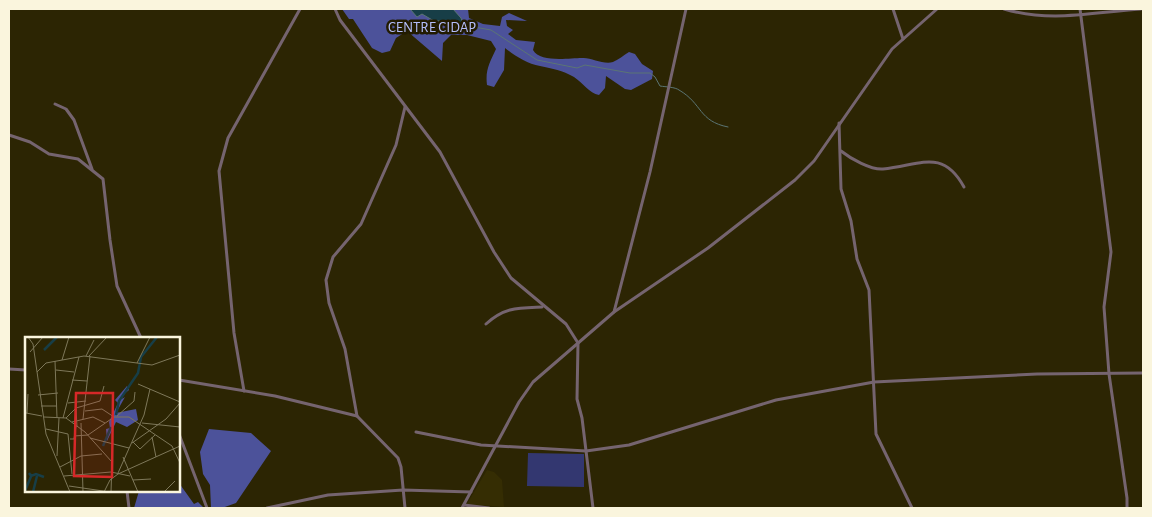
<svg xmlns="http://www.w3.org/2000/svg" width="1152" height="517" font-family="'Alegreya Sans',sans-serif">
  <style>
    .built { fill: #352d03 }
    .green { fill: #333770 }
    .forest { fill: #4c529a }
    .water { fill: #173e47; stroke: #5b7574 }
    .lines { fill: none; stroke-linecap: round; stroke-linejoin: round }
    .stream { stroke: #5b7574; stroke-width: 1 }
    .minor { stroke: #75646f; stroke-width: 3 }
    .labels { text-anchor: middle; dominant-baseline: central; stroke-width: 5; stroke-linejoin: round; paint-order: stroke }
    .park-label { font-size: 15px; fill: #b3bdfa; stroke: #221b00 }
    .inset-river { fill: none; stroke: #173e47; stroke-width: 2.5 }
    .inset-road { fill: none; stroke: #7e785a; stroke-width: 1 }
    .view { fill: #d62828; fill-opacity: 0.15; stroke: #d62828; stroke-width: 2.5 }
    .inset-edge { fill: none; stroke: #faf5dd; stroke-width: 2.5 }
  </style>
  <rect width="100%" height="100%" fill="#2c2503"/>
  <!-- built -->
  <path class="built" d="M487,470L494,472L502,480L504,507L467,504Z"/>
  <!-- green -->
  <path class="green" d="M528,453L584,454V487L527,486Z"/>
  <!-- forest -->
  <g class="forest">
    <path d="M342,9H468L469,18L483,24L500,26L502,17L509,13L527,21L506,20L507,26L513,30L508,34L516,40L535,42L533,50C540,63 569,58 582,58C591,57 603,65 613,62C618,60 624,55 629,52L635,54L642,64L653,71L652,79L631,90L625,89L606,76L605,88L599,95C589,93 583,83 574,77C562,70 553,69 540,66C527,64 515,56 505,48L504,70L494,87L487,85C485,70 490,62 496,49L491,41L467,35H451L443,43L442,61L407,31L396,38L390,51L382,53L372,48L353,19H349Z"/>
    <path d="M209,429L251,433L271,451L236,503L222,508H211L210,485L203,474L200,452Z"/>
    <path d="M179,483L194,504L198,502L204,508H134L139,491H179Z"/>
  </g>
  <!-- water -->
  <path class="water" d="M410,9H453L461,18L464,28L447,26L445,21H434L422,14L417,17Z"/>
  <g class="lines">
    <!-- stream -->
    <path class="stream" d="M463,25L491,30L537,60L577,68L585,65L630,73H650L655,77L660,86C666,87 675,87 679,90C703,104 698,121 728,127"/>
    <!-- minor -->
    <g class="minor">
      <path d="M335,9L340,20L440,152L494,252L511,278L566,324L578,343L577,399L582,418L593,508"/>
      <path d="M893,9L903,39"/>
      <path d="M1004,9C1052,23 1093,12 1141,9"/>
      <path d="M1080,9L1111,252L1104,307L1109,374L1127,498V508"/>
      <path d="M55,104L66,109L74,120L92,169"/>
      <path d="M405,107L396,145L361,224L333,257L326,280L329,303L345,349L357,416L398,458L401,467L405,508"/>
      <path d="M839,123L841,189L851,221L857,259L869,290L876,434L912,508"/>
      <path d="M9,135L30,142L49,154L78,159L103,179L110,240L117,286L141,338"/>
      <path d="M841,151C851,159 871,170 883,169C919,166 942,147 964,187"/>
      <path d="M614,312L650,172L686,9"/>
      <path d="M486,324C505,307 518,308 542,307"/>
      <path d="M9,369L26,370"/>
      <path d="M179,380L275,396L357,416"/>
      <path d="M244,391L234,333L219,171L228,138L300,9"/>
      <path d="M416,432L481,445L586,451L629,445L776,400L874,382L1037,374L1143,373"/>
      <path d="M179,434L207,508"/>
      <path d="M127,491L129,508"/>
      <path d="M464,505L489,508"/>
      <path d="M267,508L328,495L403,490L471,492"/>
      <path d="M462,508L519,402L533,382L614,312L708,248L795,180L814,161L892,49L937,9"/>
    </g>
  </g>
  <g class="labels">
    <!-- park labels -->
    <g class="park-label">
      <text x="432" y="27">CENTRE CIDAP</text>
    </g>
  </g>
  <!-- overview -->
  <g transform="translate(25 337)">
    <rect width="155" height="155" fill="#2c2503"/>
    <path d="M102,49L104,53L99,57L97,62L100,60L91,76L111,72L113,83L102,90L91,85L82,104L81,92L85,91L84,85L93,66L90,63Z" fill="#4c529a"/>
    <path class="inset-river" d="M19,13L32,0M91,78L94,64L113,36L116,20L132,0M78,109L86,90M4,136L6,139L11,137L19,140M0,154L7,137M8,155L12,139"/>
    <path class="inset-road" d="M3,0L8,7L21,97L45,155M5,15L18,0M61,19L69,3M64,19L82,0M37,23L44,0M30,24L32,81M112,26L125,0M31,33L49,35M12,35L21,26L59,19L127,28L155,18M47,43L62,44M113,47L155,65M13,58L33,56M43,66L61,64M16,69H32M51,72L52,90M60,74L77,72L89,80M1,76L17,79M2,76L3,57M92,79L109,64L110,55M19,80L41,81L60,95L87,125L86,155M38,81L54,20M41,81L51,71L75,64L79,49M58,82L65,19M47,85L68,80L80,86M56,86L58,155M117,86L155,90M21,92L43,97L47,137M49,99L63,98L89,80H104L147,109L155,126M127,100L131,120M65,101L104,111M45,102H49L51,89M108,105L115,112L130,98M107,106L141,82L155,66M32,119L34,81M98,120L113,155M35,130L56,119L77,117M93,136L119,78L125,52M39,139L86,135L105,139M108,143L126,142M44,149L85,155M79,155L85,143L93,137L155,109M139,155L150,144"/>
    <path class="view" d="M51,56H88L87,140L49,139Z"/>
    <rect width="155" height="155" class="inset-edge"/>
  </g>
  <!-- border -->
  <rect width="1152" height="517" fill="none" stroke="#faf5dd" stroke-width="20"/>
</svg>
